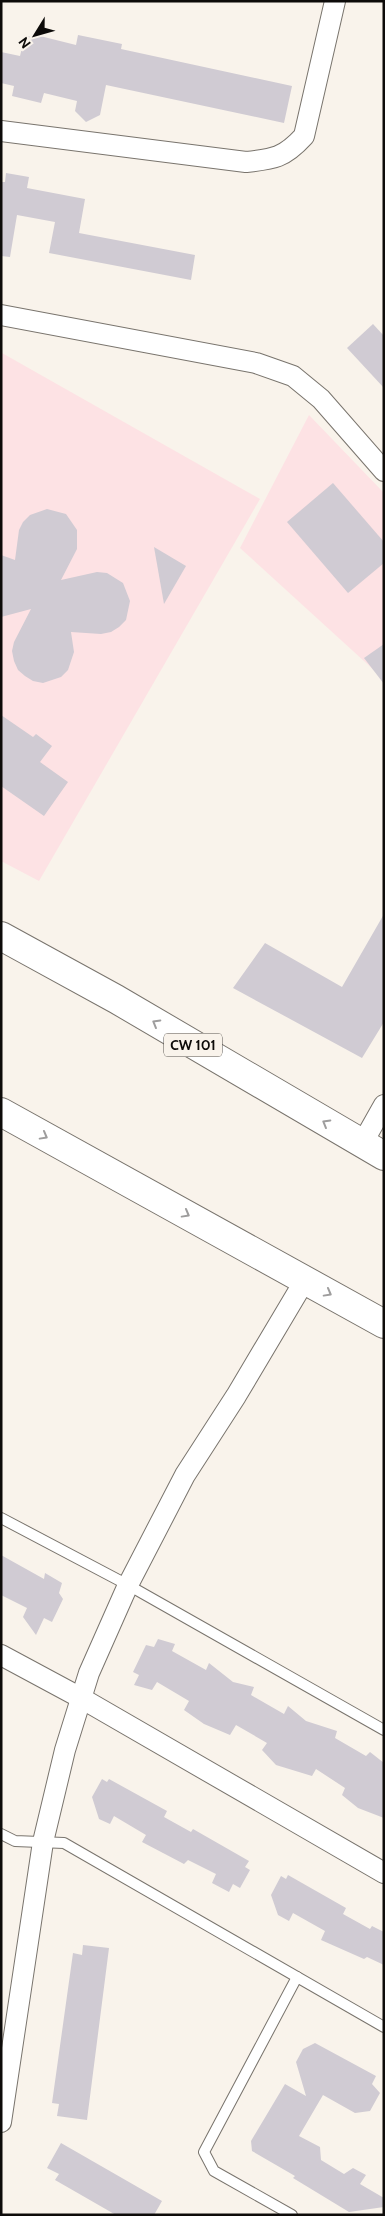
<svg xmlns="http://www.w3.org/2000/svg" width="385" height="2216" font-family="Cabin,sans-serif">
  <style>
    .commercial { fill: #fde2e4 }
    .building { fill: #d0cbd3 }
    .lines { fill: none; stroke-linecap: round; stroke-linejoin: round }
    .service-casing { stroke: #79746d; stroke-width: 12 }
    .minor-casing { stroke: #79746d; stroke-width: 22 }
    .primary-casing { stroke: #79746d; stroke-width: 30 }
    .service { stroke: #fff; stroke-width: 10 }
    .minor { stroke: #fff; stroke-width: 20 }
    .primary { stroke: #fff; stroke-width: 28 }
    .oneway { stroke: #9e9d9d }
    .labels { text-anchor: middle; dominant-baseline: central; stroke-width: 4.5; stroke-linejoin: round; paint-order: stroke }
    .shield { fill: #f9f3eb; stroke: #54514d; stroke-width: 1 }
    .shield-label { font-size: 14px; font-weight: bold; fill: #0d0b09 }
  </style>
  <rect width="100%" height="100%" fill="#f9f3eb"/>
  <!-- commercial -->
  <g class="commercial">
    <path d="M2,353L260,499L39,881L1,861Z"/>
    <path d="M309,415L384,493V666L376,672L240,548Z"/>
  </g>
  <!-- building -->
  <g class="building">
    <path d="M32,34L76,45L78,35L122,44L121,49L292,86L284,123L106,85L100,115L86,122L75,111L77,101L44,93L41,103L12,96L14,86L1,83V52L20,56L25,35L31,37Z"/>
    <path d="M6,173L29,177L27,188L85,199L79,233L195,255L191,280L49,253L55,222L17,215L10,257L1,256V182H5Z"/>
    <path d="M373,324L384,336V388L347,348Z"/>
    <path d="M333,483L384,542V563L348,593L287,522Z"/>
    <path d="M47,509L66,514L77,530V549L61,580L97,572L107,573L123,583L130,601L126,620L119,627L111,632L101,634L71,632L74,652L68,670L61,677L43,683L33,681L25,676L18,670L14,661L12,651L14,642L31,609L1,617V555L15,560L19,530L23,522L30,515Z"/>
    <path d="M154,547L186,566L164,604Z"/>
    <path d="M384,644V684L364,658Z"/>
    <path d="M1,715L33,737L36,734L52,746L40,762L68,782L44,816L1,786Z"/>
    <path d="M384,914V1022L362,1058L233,988L265,943L342,987Z"/>
    <path d="M1,1555L44,1579L45,1573L62,1583L59,1593L63,1599L52,1622L44,1618L36,1635L23,1617L27,1608L1,1595Z"/>
    <path d="M158,1639L175,1644L172,1651L206,1670L209,1663L233,1682L254,1687L251,1695L284,1714L288,1706L306,1721L337,1731L335,1738L366,1756L370,1752L384,1763V1818L358,1808L342,1795L345,1788L316,1769L312,1776L276,1765L262,1750L267,1743L236,1725L230,1735L204,1724L184,1710L189,1701L157,1682L152,1690L134,1685L139,1675L133,1672L146,1645L154,1647Z"/>
    <path d="M102,1779L107,1782L109,1779L167,1811L164,1817L191,1832L193,1829L249,1861L245,1867L250,1870L240,1888L233,1884L229,1892L212,1883L216,1874L188,1860L184,1864L142,1842L146,1835L114,1816L110,1824L99,1819L92,1797Z"/>
    <path d="M288,1875L346,1908L343,1914L370,1929L372,1926L384,1932V1965L367,1957L364,1959L321,1940L325,1931L293,1913L289,1921L278,1915L271,1895L281,1876L286,1879Z"/>
    <path d="M83,1945L109,1948L87,2120L57,2116L59,2104L52,2103L73,1953L82,1955Z"/>
    <path d="M315,2043L376,2076L372,2084L380,2093L370,2111L355,2113L323,2095L299,2136L320,2147L321,2160L344,2174L353,2168L366,2175L360,2184L384,2198V2207L349,2212L293,2178L295,2176L252,2151L251,2141L285,2084L306,2096L296,2062L303,2049Z"/>
    <path d="M61,2143L162,2201L154,2215H116L55,2180L59,2174L47,2168Z"/>
  </g>
  <g class="lines">
    <defs>
      <g id="service">
        <path d="M1,1518L128,1585L384,1730"/>
        <path d="M1,1834L15,1841L64,1843L384,2027"/>
        <path d="M292,2215L214,2171L204,2152L297,1977"/>
      </g>
      <g id="minor">
        <path d="M1,131L246,162C274,159 284,158 304,136L335,1"/>
        <path d="M1,315L256,363L293,376L321,399L384,471"/>
        <path d="M362,1144L384,1105"/>
        <path d="M1,1655L81,1698L384,1873"/>
        <path d="M1,2122L43,1842L65,1750L89,1673L128,1585L185,1475L236,1396L305,1280"/>
      </g>
      <g id="primary">
        <path d="M1,936L116,999L384,1156"/>
        <path d="M1,1112L384,1324"/>
      </g>
    </defs>
    <!-- service casing -->
    <use href="#service" class="service-casing"/>
    <!-- minor casing -->
    <use href="#minor" class="minor-casing"/>
    <!-- primary casing -->
    <use href="#primary" class="primary-casing"/>
    <!-- service -->
    <use href="#service" class="service"/>
    <!-- minor -->
    <use href="#minor" class="minor"/>
    <!-- primary -->
    <use href="#primary" class="primary"/>
  </g>
  <!-- one-way arrows -->
  <defs><path id="oneway-chevron" d="M-2-3.5L2.5 0L-2 3.5" fill="none" stroke-width="1.6" stroke-linecap="round" stroke-linejoin="round" transform="scale(1.25)"/></defs>
  <g class="oneway">
    <use href="#oneway-chevron" transform="translate(156 1023) rotate(-150)"/>
    <use href="#oneway-chevron" transform="translate(326 1123) rotate(-150)"/>
    <use href="#oneway-chevron" transform="translate(44 1136) rotate(29)"/>
    <use href="#oneway-chevron" transform="translate(186 1214) rotate(29)"/>
    <use href="#oneway-chevron" transform="translate(328 1293) rotate(29)"/>
  </g>
  <g class="labels">
    <!-- shield labels -->
    <rect class="shield" x="164" y="1033.5" width="58" height="23" rx="4"/>
    <g class="shield-label">
      <text x="193" y="1045">CW 101</text>
    </g>
  </g>
  <!-- border -->
  <rect width="385" height="2216" fill="none" stroke="#0d0b09" stroke-width="5"/>
  <!-- north arrow -->
  <g transform="translate(35 35) rotate(233)" stroke="#f9f3eb" stroke-width="4" paint-order="stroke">
  <path d="M0-4L9 19L0 12L-9 19Z" fill="#0d0b09"/>
  <text y="-8" font-size="14" font-weight="bold" text-anchor="middle" fill="#0d0b09">N</text>
  </g>
</svg>
